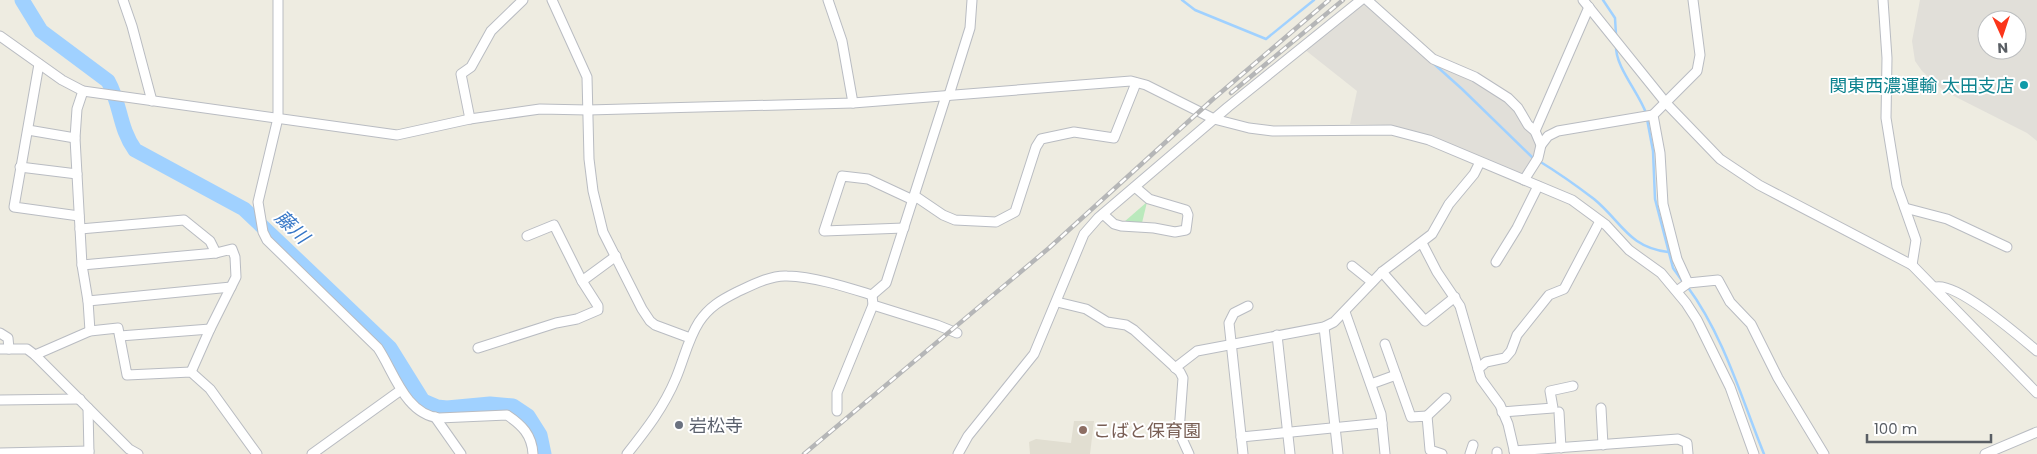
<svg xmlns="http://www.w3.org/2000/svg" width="2037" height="454" font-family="Poppins,'Noto Sans JP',sans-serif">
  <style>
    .industrial { fill: #e1dfd9; fill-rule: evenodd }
    .education { fill: #e1ded1 }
    .green { fill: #bae9bc }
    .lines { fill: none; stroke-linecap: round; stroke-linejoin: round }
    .stream { stroke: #a0d1ff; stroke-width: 2.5 }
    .river { stroke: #a0d1ff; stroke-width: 15 }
    .minor-casing { stroke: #b9bcc2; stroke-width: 11 }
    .minor { stroke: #fff; stroke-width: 9 }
    .rail-casing { stroke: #b5b6b7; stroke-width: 4.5 }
    .rail { stroke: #fff; stroke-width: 2.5; stroke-dasharray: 8; stroke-linecap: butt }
    .culture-dot { fill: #0f9aa8; stroke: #fff; stroke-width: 2 }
    .worship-dot { fill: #6b7280; stroke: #fff; stroke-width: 2 }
    .education-dot { fill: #8d6e63; stroke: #fff; stroke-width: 2 }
    .labels { text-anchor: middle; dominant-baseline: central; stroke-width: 4; stroke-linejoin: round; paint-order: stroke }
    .culture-label { font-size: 18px; fill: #0d838f; stroke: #fff; text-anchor: end }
    .worship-label { font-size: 18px; fill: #5b616d; stroke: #fff; text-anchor: start }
    .education-label { font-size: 18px; fill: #785e54; stroke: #fff; text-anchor: start }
    .water-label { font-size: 19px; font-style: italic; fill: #3475c6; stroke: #fff }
  </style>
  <rect width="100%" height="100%" fill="#eeece1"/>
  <!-- industrial -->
  <g class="industrial">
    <path d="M1920,0H2037V141L2027,133L1944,91L1922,71L1915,61L1912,41ZM1987,20H2017V50H1987Z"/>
    <path d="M1368,4L1430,60L1473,78L1512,104L1534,135L1539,148L1527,172L1522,174L1430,136L1392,125L1350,124L1357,91L1304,49L1360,5Z"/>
  </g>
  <!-- education -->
  <path class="education" d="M1074,421H1094L1090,454H1030L1029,442L1036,439L1071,443Z"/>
  <!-- green -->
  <path class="green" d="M1147,202L1142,223L1124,222Z"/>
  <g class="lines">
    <!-- stream -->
    <g class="stream">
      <path d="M1182,0L1195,10L1266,39L1314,0"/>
      <path d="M1603,0L1615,18L1616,35"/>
      <path d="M1616,46C1615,66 1639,93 1646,113"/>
      <path d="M1433,63L1462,89L1534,159"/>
      <path d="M1647,119L1653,151L1655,199L1673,268L1683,282"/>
      <path d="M1539,161C1557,172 1577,186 1594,199C1622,222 1628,247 1668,252"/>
      <path d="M1687,286C1724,336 1741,397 1764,454"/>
    </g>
    <!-- river -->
    <path class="river" d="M22,0L41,31L108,81C121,104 119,128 135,150L244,209L390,348L423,401L437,407L447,408L490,404L513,406L528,416L540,435L544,454"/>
    <defs>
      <g id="minor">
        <path d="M123,0L132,26L152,101"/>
        <path d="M278,0V118L258,202L263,232L267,240L378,348C394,372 405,414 439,418L507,415C522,425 532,435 533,454"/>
        <path d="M552,0L587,77L589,159L593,191L603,232L642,309L650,321L655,325L690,338"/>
        <path d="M828,0L842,41L853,103"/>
        <path d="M1367,0L1433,59L1475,77L1508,98L1518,108L1528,125L1535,131L1541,145L1538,158L1524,180"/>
        <path d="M1583,0L1666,103L1720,159L1759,185L1912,265L2037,393"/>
        <path d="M1883,0L1887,58L1886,118L1897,186L1916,240L1912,265"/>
        <path d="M0,36L62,80L83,91L397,135L470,119L540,109L588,110L853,103L1131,81L1146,85L1214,119L1249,128L1273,131L1391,130L1429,140L1572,200L1606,225L1629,250L1661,273L1686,303L1697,320L1730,387L1754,454"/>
        <path d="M39,64L14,207L79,216"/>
        <path d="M83,91L77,109L75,138L82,265L88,301L90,331"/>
        <path d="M949,95L970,28L972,0"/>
        <path d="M470,119L461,74L471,67L491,31L523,0"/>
        <path d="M28,130L75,138"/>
        <path d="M1535,131L1589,7"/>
        <path d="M1541,145L1548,136L1558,131L1653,115"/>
        <path d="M20,167L77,174"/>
        <path d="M915,196L943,215L955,220L996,222L1015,212L1036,147L1041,139L1074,132L1114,138L1136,83"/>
        <path d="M1905,208L1947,219L2007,247"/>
        <path d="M1103,214L1114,224L1121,226L1154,228L1175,232L1186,230L1188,215L1186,210L1149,199L1135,187"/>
        <path d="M904,228L824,231L842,176L868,179L913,200"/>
        <path d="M80,229L184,220L210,241L216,253"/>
        <path d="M527,236L554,225L582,281"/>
        <path d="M1422,243L1437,272L1460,306L1481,379L1500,405L1508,424L1515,454"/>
        <path d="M1496,262L1517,228L1538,186"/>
        <path d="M82,265L216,253L232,249L235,257L236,277L210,329L191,372"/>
        <path d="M1352,266L1372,282"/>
        <path d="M1382,272L1425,321L1455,297"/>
        <path d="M1688,283L1677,259L1663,204L1660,153L1653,115L1697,71L1700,55L1693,0"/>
        <path d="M1936,287C1957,282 2019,336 2037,351"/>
        <path d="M1677,291L1688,283L1718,280L1730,302L1751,324L1778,378L1824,454"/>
        <path d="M88,301L231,287"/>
        <path d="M1057,302L1086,309L1107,322L1126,325L1134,330L1180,372L1183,378L1179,432L1189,454"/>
        <path d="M873,305L937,325L957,333"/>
        <path d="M1345,312L1381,414L1385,454"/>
        <path d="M1324,327L1338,454"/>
        <path d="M0,333L8,338L9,349"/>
        <path d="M1277,335L1290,454"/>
        <path d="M120,336L210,329"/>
        <path d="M1385,344L1411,417L1427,416L1430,450L1442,454"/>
        <path d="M478,348L556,323L577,319L598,310V306L582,281L616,256"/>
        <path d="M0,349H27L35,355L129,449L138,454"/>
        <path d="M35,355L90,331L118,328L127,375L191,372L210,389L257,454"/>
        <path d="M1175,368L1197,351L1324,327L1334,322L1382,272L1432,234L1449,204L1474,174L1480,162"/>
        <path d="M1478,369L1486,362L1505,358L1511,351L1517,335L1549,295L1564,289L1600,221"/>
        <path d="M1371,384L1396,375"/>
        <path d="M0,400L80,399"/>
        <path d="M88,408L89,454"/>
        <path d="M1601,408L1603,445"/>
        <path d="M837,411V393L873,305L872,295"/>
        <path d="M1502,412L1553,408L1550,391L1573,386"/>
        <path d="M1559,412L1561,448"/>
        <path d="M1427,416L1446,398"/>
        <path d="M435,417L461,454"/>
        <path d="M1241,437L1382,423"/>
        <path d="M1514,451L1678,439L1687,443L1688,454"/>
        <path d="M0,453L89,451"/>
        <path d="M312,454L401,390"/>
        <path d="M627,454C646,430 664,407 676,378C684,359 688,339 699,322C709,307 721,300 737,292C752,285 771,275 787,276C816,277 846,287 872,295L886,283L946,96"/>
        <path d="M958,454L968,436L1034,354L1084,234L1098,218L1228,107L1361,0"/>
        <path d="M1243,454L1229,323L1234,313L1248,306"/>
        <path d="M1470,454L1473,445"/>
        <path d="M1497,454V452"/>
        <path d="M1985,454L2037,432"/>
      </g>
    </defs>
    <!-- minor casing -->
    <use href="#minor" class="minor-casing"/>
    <!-- minor -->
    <use href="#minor" class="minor"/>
    <defs>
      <g id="rail">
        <path d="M1231,93L1343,0"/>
        <path d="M804,454L1049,248L1212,100L1329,0"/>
      </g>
    </defs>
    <!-- rail casing -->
    <use href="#rail" class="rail-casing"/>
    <!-- rail -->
    <use href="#rail" class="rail"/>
  </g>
  <!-- markers -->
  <circle class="culture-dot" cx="2024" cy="85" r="5"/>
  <circle class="worship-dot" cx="679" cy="425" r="5"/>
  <circle class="education-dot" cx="1083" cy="430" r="5"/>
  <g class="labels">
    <!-- culture labels -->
    <g class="culture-label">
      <text x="2014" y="85">関東西濃運輸 太田支店</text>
    </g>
    <!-- worship labels -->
    <g class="worship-label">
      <text x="689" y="425">岩松寺</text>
    </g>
    <!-- education labels -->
    <g class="education-label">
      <text x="1093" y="430">こばと保育園</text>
    </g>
    <!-- water labels -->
    <g class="water-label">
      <text transform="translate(292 227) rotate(44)">藤川</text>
    </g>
  </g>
  <!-- north arrow -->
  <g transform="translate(2002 35) rotate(177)"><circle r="24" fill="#ffffff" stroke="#bdbfc1"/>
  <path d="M0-4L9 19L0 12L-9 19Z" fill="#fb351a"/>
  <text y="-8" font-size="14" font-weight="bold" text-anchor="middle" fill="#595e64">N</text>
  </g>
  <!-- scale -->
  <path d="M1867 434v8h124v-8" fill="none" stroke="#595e64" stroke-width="2.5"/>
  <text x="1874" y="434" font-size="15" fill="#595e64" stroke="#ffffff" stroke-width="4" paint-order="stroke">100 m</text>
</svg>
